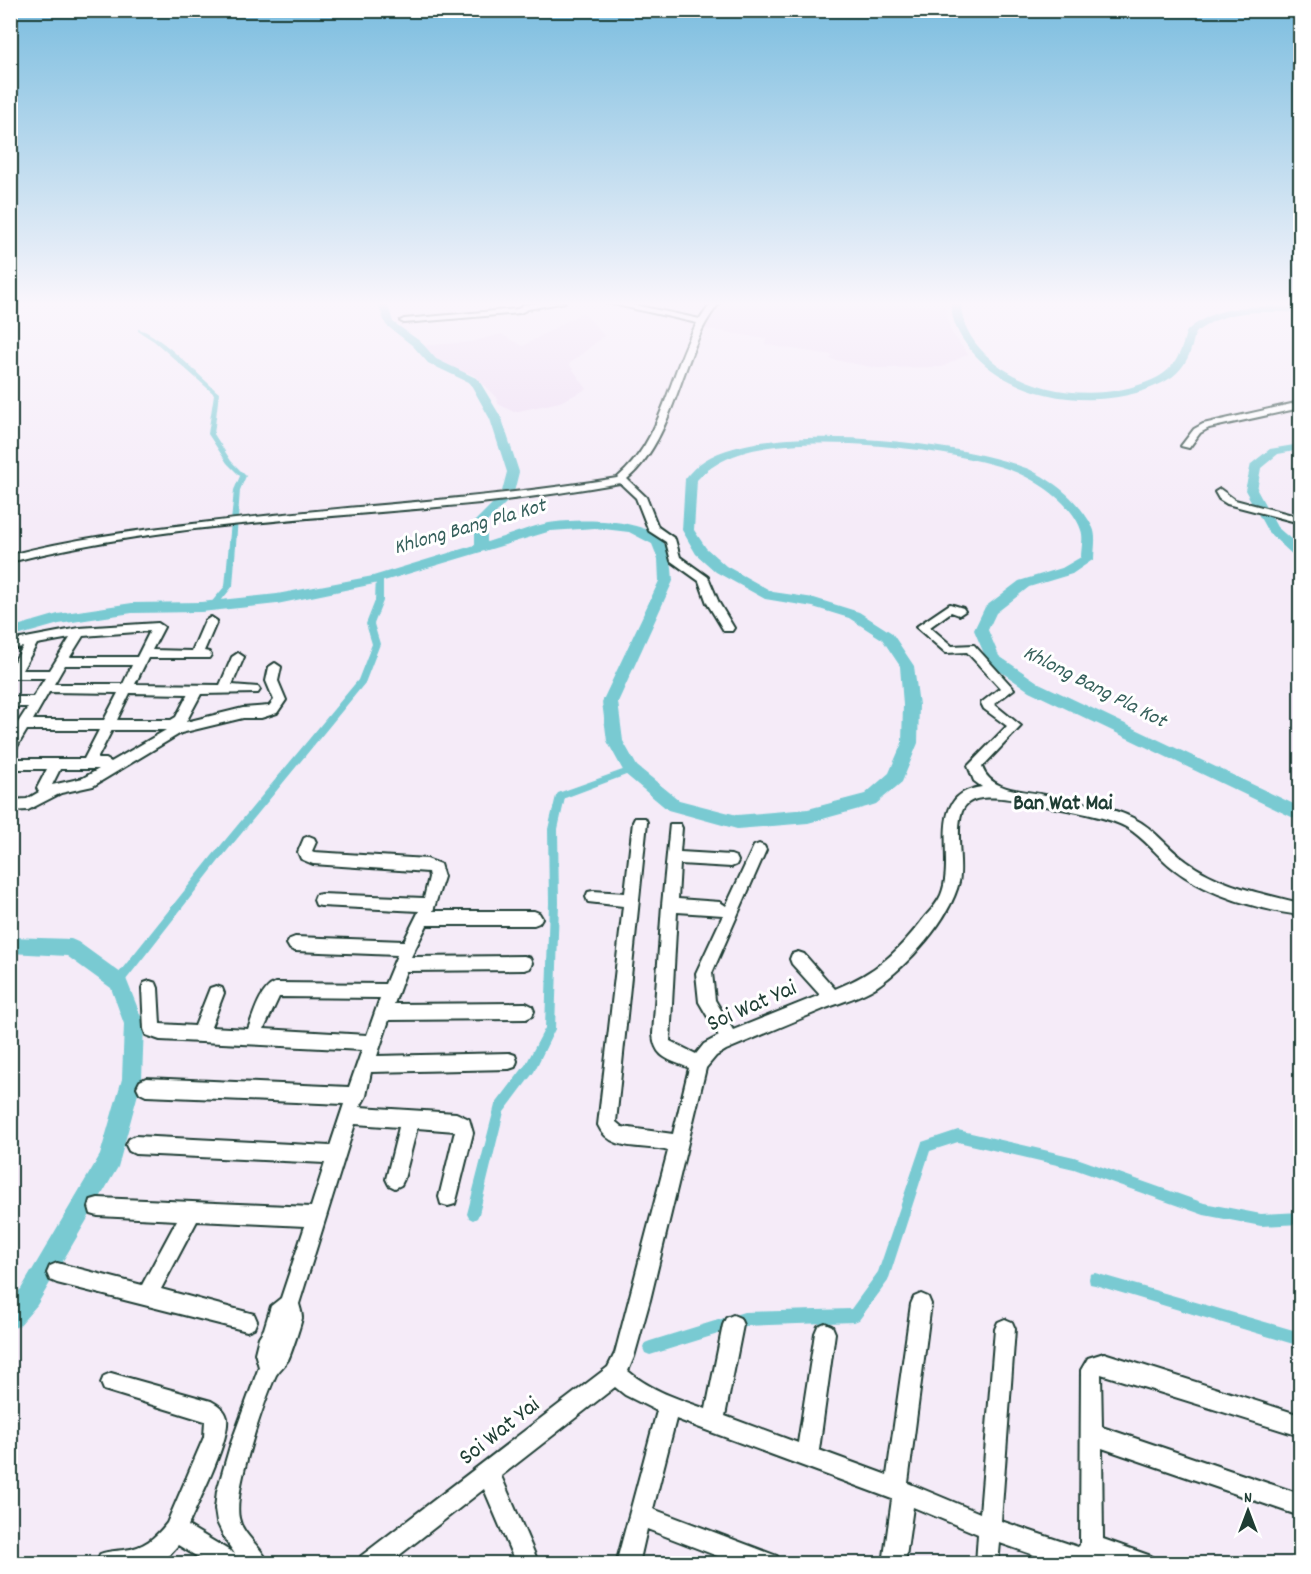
<svg xmlns="http://www.w3.org/2000/svg" width="1311" height="1574" font-family="Dekko,sans-serif">
  <style>
    .built { fill: #eeddf3 }
    .lines { fill: none; stroke-linecap: round; stroke-linejoin: round }
    .canal { fill: #79cad2; fill-rule: evenodd }
    .river { fill: #79cad2; fill-rule: evenodd }
    .minor-casing { stroke: #1f3d34; stroke-width: 4 }
    .minor { fill: #fff; fill-rule: evenodd }
    .labels { text-anchor: middle; dominant-baseline: central; stroke-width: 6; stroke-linejoin: round; paint-order: stroke }
    .water-label { font-size: 21px; font-style: italic; fill: #36605c; stroke: #fff }
    .quarter-label { font-size: 22px; font-weight: bold; fill: #1f3d34; stroke: #fff }
    .near-street-label { font-size: 24px; fill: #1f3d34; stroke: #fff }
  </style>
  <rect width="100%" height="100%" fill="#f5ebf8"/>
  <filter id="ink" filterUnits="userSpaceOnUse"><feTurbulence type="fractalNoise" baseFrequency=".0167" numOctaves="2"/><feDisplacementMap in="SourceGraphic" scale="12" xChannelSelector="R" yChannelSelector="G"/><feConvolveMatrix kernelMatrix="1 2 1 2 8 2 1 2 1" color-interpolation-filters="sRGB"/></filter>
  <g filter="url(#ink)">
    <!-- built -->
    <g class="built">
      <path d="M721,302H852L945,307L951,332L968,354L942,367L877,368L830,359L833,355L778,347L765,344L766,339L702,328Z"/>
      <path d="M583,312L604,336L569,364L587,389L560,402L514,412L498,404L497,398L473,375L443,365L418,346L471,342L501,334L523,346Z"/>
    </g>
    <g class="lines">
      <!-- canal -->
      <g class="canal">
        <path d="M138,329C156,331 203,379 219,393L214,434L231,461L246,476L240,490L233,586L216,607H210L209,605L225,586L234,490L240,476L227,463L208,434L214,394L154,341L138,331Z"/>
        <path d="M376,576H382L383,578V601L374,624L380,644L365,683L218,862L122,985L118,987L114,985L113,982L114,979L212,856L358,680L372,644L366,624L375,601Z"/>
        <path d="M631,767L634,768L635,770L634,772L565,798L558,829L559,903L555,1029L534,1072L504,1112L479,1214L477,1218L473,1220L469,1218L467,1214L495,1105L526,1064L545,1028L549,903L548,829L556,796L558,793Z"/>
        <path d="M958,1130L1074,1157L1204,1203L1261,1214L1300,1212V1224L1261,1226L1204,1215L1074,1169L958,1142L930,1151L888,1281L859,1320L854,1322L744,1326L650,1355L645,1353L643,1348L645,1343L650,1341L744,1312L851,1309L878,1272L922,1142Z"/>
        <path d="M1095,1273L1300,1332V1346L1095,1285L1090,1284L1089,1279L1090,1274Z"/>
      </g>
      <!-- river -->
      <g class="river">
        <path d="M377,302H387L393,322L421,342L436,359L478,379L502,419L519,472L513,496L487,522V542C508,536 528,527 549,523C576,519 646,517 663,542C672,554 672,567 673,581L618,702L623,741L637,766L679,800L737,815L808,809L865,794L889,773L902,743L903,705L900,666L882,639L849,618L813,607L765,599L716,572L696,554L682,530L685,479C690,472 697,465 705,460C767,420 958,441 1026,468C1052,479 1080,501 1093,528C1097,537 1094,549 1094,559L1072,574L1029,587L996,613L988,630L999,656L1039,683L1300,807V821L1029,691L988,663L974,630L985,607L1019,581L1062,568L1081,557C1081,549 1084,538 1081,530C1073,505 1041,483 1018,473C957,448 801,432 739,454C722,460 709,467 697,480L694,530L706,548L726,566L773,592L814,598L859,612L892,633L914,666L919,705L918,743L902,782L876,804L870,806L808,823L737,829L668,810L625,774L607,741L602,702L659,581L658,559L652,544L629,532L595,528L551,531L374,584L277,604L201,612L132,613L59,624L10,638V628L58,614L132,603L201,602L277,594L373,576L475,545V521L501,495L507,472L490,419L470,383L428,363L413,346L386,325Z"/>
        <path d="M951,302H961C961,323 971,340 985,354C1027,395 1099,403 1152,380C1170,372 1177,362 1183,344C1184,340 1185,334 1187,331C1192,325 1207,317 1214,314C1240,304 1273,307 1300,306V312C1275,313 1243,309 1219,319C1213,321 1200,328 1196,333C1194,336 1193,343 1192,346C1187,364 1178,375 1162,383C1104,412 1019,402 975,355C961,340 951,323 951,302Z"/>
        <path d="M1300,444V450L1278,454L1261,468L1257,490L1277,527L1300,547V558L1295,557L1268,532L1245,490L1251,464L1270,449Z"/>
        <path d="M10,937L71,939L78,942L125,976L144,1024L142,1079L118,1167L37,1305L19,1326L10,1329V1299L21,1289L100,1155L122,1079L124,1024L111,988L67,956L10,953Z"/>
      </g>
      <defs>
        <g id="minor">
          <path d="M543,302H565L528,309L520,313L404,323L400,321L404,319L518,309L523,305Z"/>
          <path d="M604,302H620L700,319L712,302H720C713,311 707,320 702,330C679,376 668,445 627,479L646,497L658,527L675,539L680,557L708,577L719,603L734,628L732,631H724L707,603L699,581L671,561L666,542L649,531L636,498L620,483C563,493 506,501 448,506C302,520 153,525 10,562V555C71,539 132,531 193,524C335,506 477,501 617,478C663,440 669,373 697,323Z"/>
          <path d="M1300,402V408L1209,428L1200,433L1189,448L1181,446L1194,429L1203,424Z"/>
          <path d="M1220,489L1235,500L1300,517V523L1227,504L1219,499L1215,492Z"/>
          <path d="M950,604L963,608L965,611L959,615L951,612L930,627L952,646L974,645L1014,689L994,704L1021,726L982,767C991,792 1023,790 1045,795C1073,802 1107,805 1133,818C1154,828 1167,848 1186,861C1220,886 1260,893 1300,903V915C1257,909 1209,896 1174,869C1157,856 1145,838 1126,827C1104,815 1060,809 1034,804C1019,800 981,792 968,803C951,816 964,862 959,882C950,919 908,966 876,987C862,996 842,1002 826,1008C793,1022 759,1036 726,1050L716,1056L706,1068L650,1300L634,1357L628,1371C650,1390 678,1399 706,1409L723,1325L726,1318L733,1315L740,1318L743,1325L725,1416L798,1443L815,1333L818,1326L825,1323L832,1326L835,1333L819,1450L887,1475L911,1304L914,1297L921,1294L928,1297L931,1304L908,1483L980,1513L995,1329L998,1322L1005,1319L1012,1322L1015,1329L1001,1521L1078,1547L1080,1545L1081,1370L1088,1358L1104,1353L1300,1415V1436L1101,1374L1102,1427L1300,1494V1516L1102,1448L1103,1539L1151,1556L1154,1564H1109L1097,1559L1093,1564H1060L1000,1543L998,1564H976L978,1534L913,1507L905,1564H883L892,1499L676,1419L653,1509L777,1556L780,1564H738L647,1529L639,1564H616L657,1411L625,1395L615,1387L501,1476L539,1564H516L484,1489L388,1564H358L361,1556L608,1367L615,1353L668,1151C645,1144 610,1153 598,1125L623,906L588,902L586,897L588,892L593,891L625,893L633,822L635,818H645L647,822L616,1122L622,1127L673,1134L689,1068C669,1059 655,1059 653,1034L662,905L670,824H680L682,828L680,852L731,855L736,857L738,861L736,865L731,867L680,864L678,899L720,902L726,906L754,846L759,844L764,846L766,850L712,973L715,1000L733,1030L820,995L792,964L790,959L792,954L798,952L804,954L835,989C877,972 897,953 924,918C930,911 937,904 941,895C957,858 924,794 982,787L974,781L968,766L1007,726L984,709L981,703L1000,688L967,652L946,653L916,627ZM677,912L723,915L696,973L699,1002L719,1036L704,1044L696,1054L670,1041Z"/>
          <path d="M211,617L217,621L204,651L209,652L211,655L209,658H148L135,684L220,685L232,657L238,653L244,657L232,685L258,687L260,690L258,693L201,694L186,722L243,708L269,706L274,700L266,681L269,667L275,663L281,667L278,681L286,700L277,713L261,718H243L181,733L93,786L61,793L28,810L10,811V800L27,799L39,792L37,788L47,769H10V759H84L99,730H27L15,750L10,752V735L28,707H10V697H33L45,678H10V668L23,647L10,649V641L79,628L158,623L164,627L152,650L192,651L205,621ZM150,631L137,657H70L83,636ZM70,638L50,670H22L37,644ZM65,665H132L123,684H54ZM49,692L118,693L104,720H33ZM130,693L188,694L176,717L171,720H117ZM112,730H166L111,762L106,759H97ZM60,769H99L83,778L52,785Z"/>
          <path d="M309,836L314,838L316,842L312,851L314,852L427,859L440,864L444,877L433,911H534L539,913L542,918L539,923L534,925H427L411,957L524,956L530,958L532,963L530,968L524,970L406,971L394,1004L526,1003L532,1006L534,1011L532,1016L526,1019L389,1020L377,1056L509,1053L515,1055L517,1061L515,1067L509,1069L371,1072L366,1096L360,1107L456,1113L469,1119L473,1133L457,1197L455,1204L448,1206L441,1204L439,1197L455,1131L417,1128L404,1179L401,1185L395,1188L389,1185L386,1179L399,1127L355,1124L299,1304C300,1308 302,1313 302,1318C301,1324 291,1354 288,1360C284,1366 279,1370 276,1375C264,1401 233,1491 239,1518C242,1535 262,1547 269,1564H243L240,1559L241,1564H209L178,1545L169,1555L157,1564H97L100,1554C108,1551 115,1551 124,1550C144,1548 155,1538 167,1523L204,1437L205,1421L104,1390L101,1383L104,1376L111,1373L211,1401C218,1405 225,1409 227,1418C230,1441 198,1502 188,1526L235,1554L226,1541L217,1522L215,1509L217,1491L230,1446L259,1367L255,1353L259,1337L264,1329L271,1306L281,1298L305,1226L197,1221L161,1289L254,1314L257,1321L254,1328L247,1331L57,1283L50,1280L47,1273L50,1266L57,1263L142,1285L177,1220L98,1216L91,1214L89,1207L91,1200L98,1198L311,1207L325,1163L135,1154L129,1151L126,1145L129,1139L135,1136L330,1146L344,1104L146,1096L140,1093L137,1087L140,1081L146,1078L349,1087L362,1050L160,1040L146,1035L144,1029L142,988L144,983L150,981L156,983L158,988L160,1024L195,1026L210,988L216,986L222,988L224,993L211,1027L248,1029C254,1014 260,989 275,983L385,984L397,955L295,951L290,949L287,944L290,939L295,937L404,941L419,911L321,906L316,905L314,900L316,895L321,894L424,898L429,877L428,872L313,864L301,859L298,852L304,838ZM279,997L380,998L367,1035L264,1029Z"/>
        </g>
      </defs>
      <!-- minor casing -->
      <use href="#minor" class="minor-casing"/>
      <!-- minor -->
      <use href="#minor" class="minor"/>
    </g>
  </g>
  <!-- sky -->
  <linearGradient id="sky" x2="0" y2="1"><stop stop-color="#7bbddf"/><stop offset="0.58" stop-color="#faf6fc"/><stop offset="1" stop-color="#faf6fc" stop-opacity="0"/></linearGradient>
  <rect width="1311" height="523" fill="url(#sky)"/>
  <g class="labels">
    <!-- water labels -->
    <g class="water-label">
      <text transform="translate(470 528) rotate(-16)">Khlong Bang Pla Kot</text>
      <text transform="translate(1094 688) rotate(27)">Khlong Bang Pla Kot</text>
    </g>
    <!-- quarter labels -->
    <g class="quarter-label">
      <text x="1063" y="804">Ban Wat Mai</text>
    </g>
    <!-- near-street labels -->
    <g class="near-street-label">
      <text transform="translate(752 1007) rotate(-24)">Soi Wat Yai</text>
      <text transform="translate(500 1432) rotate(-38)">Soi Wat Yai</text>
    </g>
  </g>
  <!-- margin -->
  <rect width="1311" height="1574" fill="none" stroke="#fff" stroke-width="36"/>
  <rect x="18" y="18" width="1275" height="1538" fill="none" stroke="#1f3d34" stroke-width="2" filter="url(#ink)"/>
  <!-- north arrow -->
  <g transform="translate(1248 1511)" stroke="#ffffff" stroke-width="4.5" paint-order="stroke">
  <path d="M0-4.5L10 22L0 15L-10 22Z" fill="#1f3d34"/>
  <text y="-9" font-size="16" font-weight="bold" text-anchor="middle" fill="#1f3d34">N</text>
  </g>
</svg>
